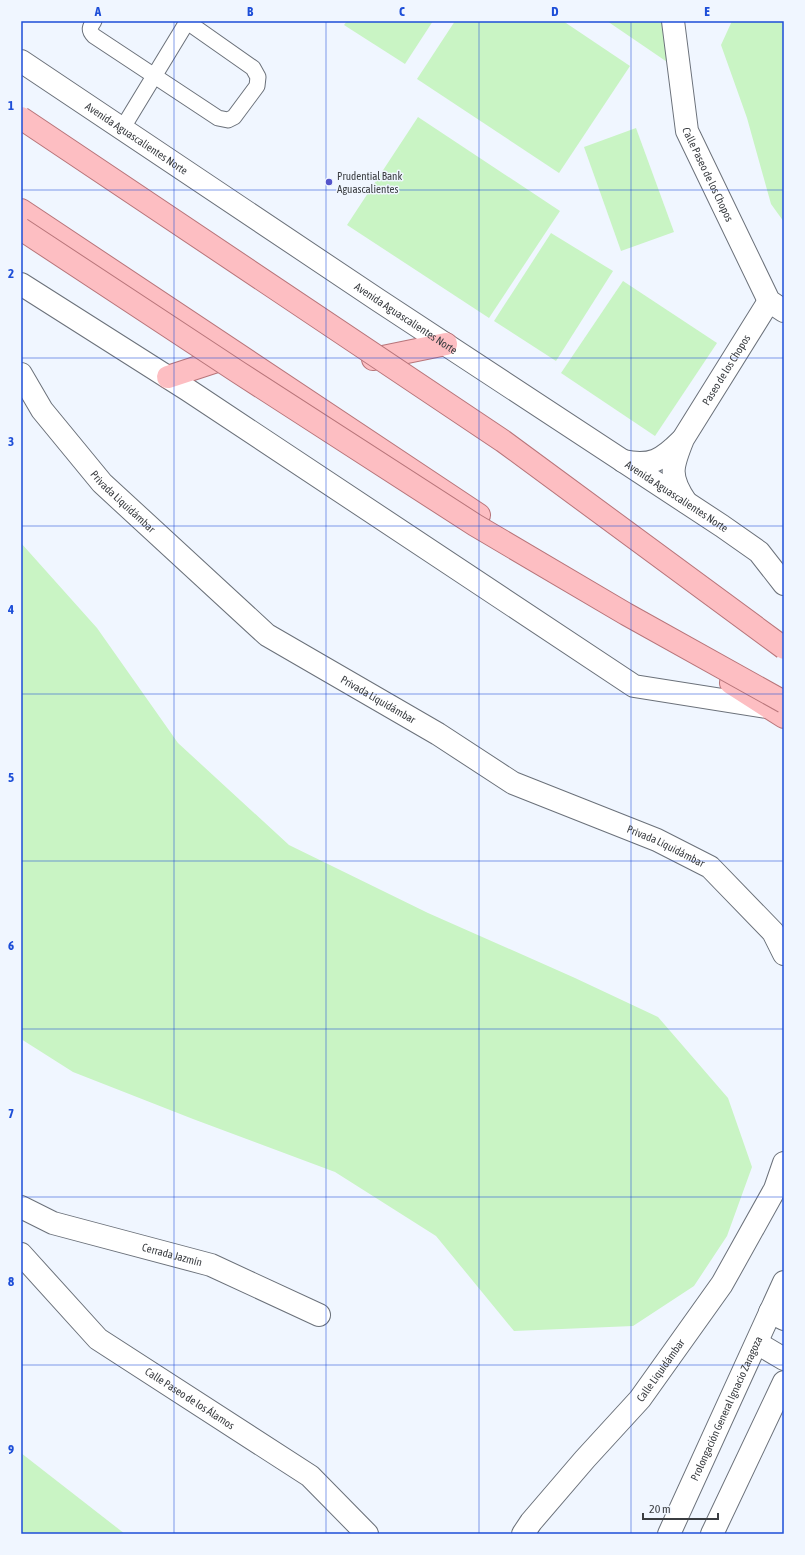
<svg xmlns="http://www.w3.org/2000/svg" width="805" height="1555" font-family="'Asap Condensed',sans-serif">
  <style>
    .green { fill: #c9f4c4 }
    .lines { fill: none; stroke-linecap: round; stroke-linejoin: round }
    .service-casing { stroke: #6b717a; stroke-width: 17 }
    .minor-casing { stroke: #6b717a; stroke-width: 24 }
    .tertiary-casing { stroke: #6b717a; stroke-width: 24 }
    .primary-casing { stroke: #b8757a; stroke-width: 24 }
    .service { stroke: #fff; stroke-width: 15 }
    .minor { stroke: #fff; stroke-width: 22 }
    .tertiary { stroke: #fff; stroke-width: 22 }
    .primary { stroke: #fdbec2; stroke-width: 22 }
    .primary-bridge-casing { stroke: #b8757a; stroke-width: 24; stroke-linecap: butt }
    .primary-bridge { stroke: #fdbec2; stroke-width: 22 }
    .grid { fill: none; stroke: #1d4ed8; stroke-width: 1; stroke-opacity: 0.55 }
    .poi-dot { fill: #5454cb; stroke: #f0f6ff; stroke-width: 1.5 }
    .labels { text-anchor: middle; dominant-baseline: central; stroke-width: 3; stroke-linejoin: round; paint-order: stroke }
    .street-label { font-size: 11px; fill: #3a3d41; stroke: #f0f6ff }
    .poi-label { font-size: 11px; fill: #3a3d41; stroke: #f0f6ff; text-anchor: start }
    .neatline { fill: none; stroke: #1d4ed8; stroke-width: 1.5 }
    .grid-label { font-size: 13px; text-anchor: middle; font-weight: bold; fill: #1d4ed8 }
  </style>
  <rect width="100%" height="100%" fill="#f0f6ff"/>
  <!-- green -->
  <g class="green">
    <path d="M347,21H433L405,64L344,25Z"/>
    <path d="M455,21H563L630,66L559,173L417,79Z"/>
    <path d="M607,21H665L673,66Z"/>
    <path d="M732,21H784V222L771,204L747,118L721,45Z"/>
    <path d="M418,117L560,211L489,318L347,225Z"/>
    <path d="M636,128L674,232L621,251L584,147Z"/>
    <path d="M551,233L613,271L556,361L494,321Z"/>
    <path d="M623,281L717,343L655,436L561,373Z"/>
    <path d="M21,543L97,628L178,743L289,845L428,913L575,978L658,1017L728,1098L752,1167L727,1236L694,1286L633,1326L514,1331L436,1236L335,1172L193,1119L73,1072L21,1039Z"/>
    <path d="M21,1453L125,1534H21Z"/>
  </g>
  <g class="lines">
    <defs>
      <g id="service">
        <path d="M94,21C90,27 88,30 94,36L218,118L228,120L234,117L257,86L258,77L253,68L186,21"/>
        <path d="M122,129L187,22"/>
      </g>
      <g id="minor">
        <path id="s1" d="M673,21L687,131L769,301L784,311"/>
        <path id="s2" d="M21,61L378,300L722,526L759,552L784,584"/>
        <path d="M21,284L188,390L634,686L767,707"/>
        <path id="s3" d="M21,374L42,410L102,483L267,635L438,734L513,783L657,840L710,867L773,932L784,954"/>
        <path d="M623,461C651,467 662,460 681,441"/>
        <path id="s4" d="M686,502C668,476 672,466 683,439L769,301"/>
        <path id="s5" d="M21,1207L53,1223L211,1265L319,1315"/>
        <path id="s6" d="M21,1254L98,1339L310,1476L367,1534"/>
        <path d="M770,1312L784,1319"/>
        <path d="M757,1343L784,1359"/>
        <path id="s7" d="M523,1534L531,1522L585,1459L640,1399L722,1284L775,1189L784,1163"/>
      </g>
      <g id="tertiary">
        <path id="s8" d="M669,1534L784,1282"/>
        <path d="M712,1534L784,1382"/>
      </g>
      <g id="primary">
        <path d="M21,210L479,515"/>
        <path d="M373,359L446,344"/>
        <path d="M168,377L235,355"/>
        <path d="M731,683L784,717"/>
      </g>
    </defs>
    <!-- service casing -->
    <use href="#service" class="service-casing"/>
    <!-- minor casing -->
    <use href="#minor" class="minor-casing"/>
    <!-- tertiary casing -->
    <use href="#tertiary" class="tertiary-casing"/>
    <!-- primary casing -->
    <use href="#primary" class="primary-casing"/>
    <!-- service -->
    <use href="#service" class="service"/>
    <!-- minor -->
    <use href="#minor" class="minor"/>
    <!-- tertiary -->
    <use href="#tertiary" class="tertiary"/>
    <!-- primary -->
    <use href="#primary" class="primary"/>
    <defs>
      <g id="primary-bridge">
        <path d="M21,118L503,441L784,648"/>
        <path d="M21,229L238,372L475,525L626,614L784,702"/>
      </g>
    </defs>
    <!-- primary-bridge casing -->
    <use href="#primary-bridge" class="primary-bridge-casing"/>
    <!-- primary-bridge -->
    <use href="#primary-bridge" class="primary-bridge"/>
  </g>
  <!-- grid -->
  <path class="grid" d="M174,21V1534M326,21V1534M479,21V1534M631,21V1534M21,190H784M21,358H784M21,526H784M21,694H784M21,861H784M21,1029H784M21,1197H784M21,1365H784"/>
  <!-- markers -->
  <circle class="poi-dot" cx="329" cy="182" r="4"/>
  <g class="labels">
    <!-- street labels -->
    <g class="street-label">
      <text stroke="none"><textPath href="#s2" startOffset="139">Avenida Aguascalientes Norte</textPath></text>
      <text stroke="none"><textPath href="#s1" startOffset="159">Calle Paseo de los Chopos</textPath></text>
      <text stroke="none"><textPath href="#s2" startOffset="463">Avenida Aguascalientes Norte</textPath></text>
      <text stroke="none"><textPath href="#s4" startOffset="149">Paseo de los Chopos</textPath></text>
      <text stroke="none"><textPath href="#s2" startOffset="787">Avenida Aguascalientes Norte</textPath></text>
      <text stroke="none"><textPath href="#s3" startOffset="164">Privada Liquidámbar</textPath></text>
      <text stroke="none"><textPath href="#s3" startOffset="489">Privada Liquidámbar</textPath></text>
      <text stroke="none"><textPath href="#s3" startOffset="813">Privada Liquidámbar</textPath></text>
      <text stroke="none"><textPath href="#s5" startOffset="159">Cerrada Jazmín</textPath></text>
      <text stroke="none"><textPath href="#s7" startOffset="214">Calle Liquidámbar</textPath></text>
      <text stroke="none"><textPath href="#s6" startOffset="224">Calle Paseo de los Álamos</textPath></text>
      <text stroke="none"><textPath href="#s8" startOffset="138">Prolongación General Ignacio Zaragoza</textPath></text>
    </g>
    <!-- poi labels -->
    <g class="poi-label">
      <text x="337" y="176">Prudential Bank<tspan x="337" dy="13">Aguascalientes</tspan></text>
    </g>
  </g>
  <!-- border -->
  <rect width="805" height="1555" fill="none" stroke="#f0f6ff" stroke-width="44"/>
  <!-- scale -->
  <path d="M643 1513v6h75v-6" fill="none" stroke="#3a3d41" stroke-width="2"/>
  <text x="649" y="1513" font-size="12" fill="#3a3d41" stroke="#f0f6ff" stroke-width="3" paint-order="stroke">20 m</text>
  <rect x="22" y="22" width="761" height="1511" class="neatline"/>
  <g class="grid-label">
    <text x="98" y="16">A</text>
    <text x="250" y="16">B</text>
    <text x="402" y="16">C</text>
    <text x="555" y="16">D</text>
    <text x="707" y="16">E</text>
    <text x="11" y="110">1</text>
    <text x="11" y="278">2</text>
    <text x="11" y="446">3</text>
    <text x="11" y="614">4</text>
    <text x="11" y="782">5</text>
    <text x="11" y="950">6</text>
    <text x="11" y="1118">7</text>
    <text x="11" y="1286">8</text>
    <text x="11" y="1454">9</text>
  </g>
</svg>
